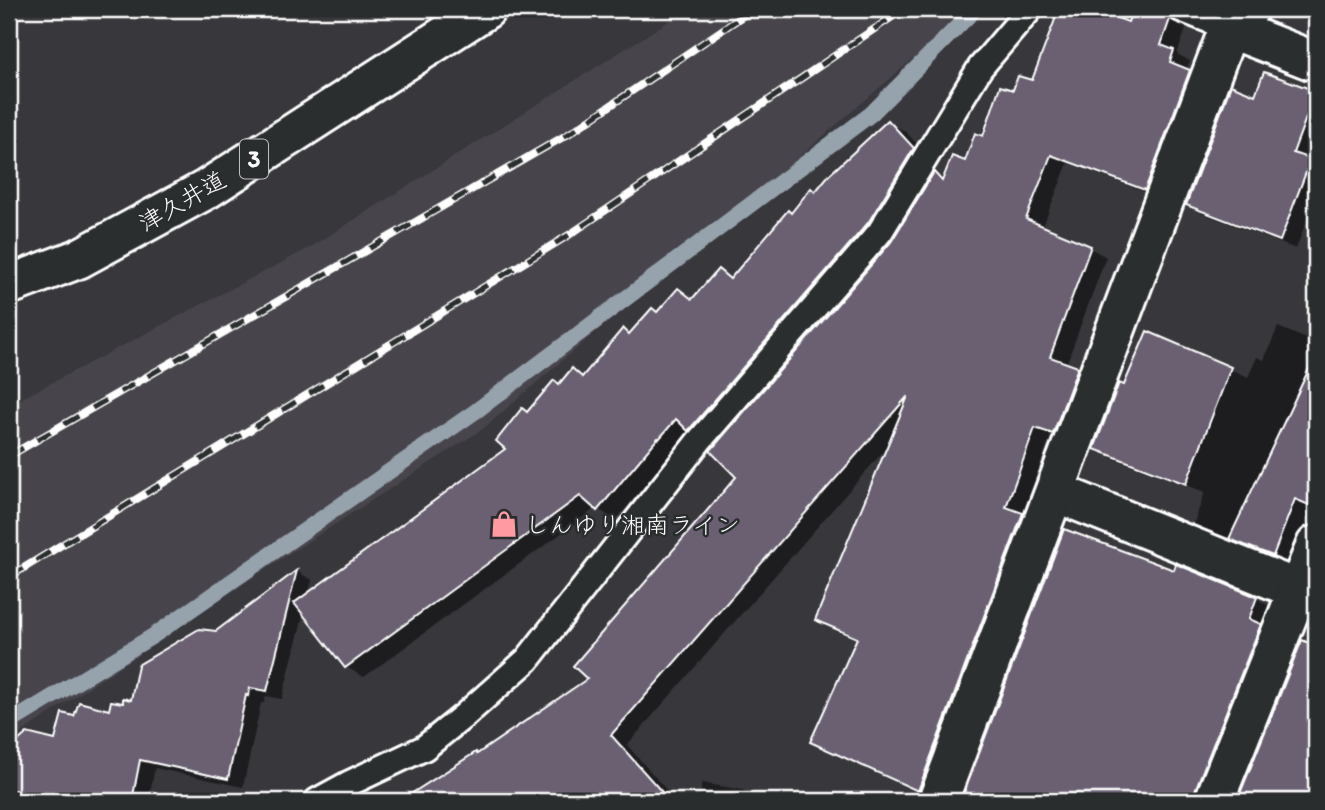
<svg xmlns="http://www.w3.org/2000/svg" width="1325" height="810" font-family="Itim,'Klee One',sans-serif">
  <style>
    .built { fill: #47444c }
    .shadow { fill: #0007 }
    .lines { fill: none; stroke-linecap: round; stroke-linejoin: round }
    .stream { stroke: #97a3ac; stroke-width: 16 }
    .building { fill: #6b6172; stroke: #fff; stroke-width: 2 }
    .service-casing { stroke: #fff; stroke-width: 30 }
    .minor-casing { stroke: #fff; stroke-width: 44 }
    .primary-casing { stroke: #fff; stroke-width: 44 }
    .service { stroke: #2a2d2e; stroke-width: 24 }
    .minor { stroke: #2a2d2e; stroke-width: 38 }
    .primary { stroke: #2a2d2e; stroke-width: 38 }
    .rail-casing { stroke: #fff; stroke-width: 8 }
    .rail { stroke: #2a2d2e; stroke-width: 5; stroke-dasharray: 16; stroke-linecap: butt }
    .labels { text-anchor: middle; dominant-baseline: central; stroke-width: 5; stroke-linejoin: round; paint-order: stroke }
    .shield { fill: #2a2d2e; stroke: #bfc0c0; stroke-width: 2 }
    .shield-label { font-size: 23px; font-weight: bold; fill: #fff }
    .street-label { font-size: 24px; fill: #fff; stroke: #2a2d2e }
    .poi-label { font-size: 24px; fill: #fff; stroke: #2a2d2e; text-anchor: start }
  </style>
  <rect width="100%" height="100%" fill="#37373c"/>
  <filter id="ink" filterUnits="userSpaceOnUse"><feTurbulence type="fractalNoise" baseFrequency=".0143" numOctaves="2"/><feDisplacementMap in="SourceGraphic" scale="14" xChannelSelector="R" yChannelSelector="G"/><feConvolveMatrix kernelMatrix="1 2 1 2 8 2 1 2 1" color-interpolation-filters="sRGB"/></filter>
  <g filter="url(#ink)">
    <!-- built -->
    <path class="built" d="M688,9H971L483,429L270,566L9,741V405L311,247Z"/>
    <!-- shadow -->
    <g class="shadow">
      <path d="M1061,9L1083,17L1085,9H1089L1129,24L1135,9H1186L1182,22L1186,29L1177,54L1190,61L1186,70L1205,81L1161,198L1068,163L1042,228L1090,248L1106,257L1066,365L1093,378L1069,442L1051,435L1022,515L1038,524L935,799L828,751L812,741L858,639L833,629L817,619L888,446L627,745L676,801H577L560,782L530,801H440L429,785L478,756L590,679L739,477L893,243L935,174L945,180L966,163L1014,93L1033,83Z"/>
      <path d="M1304,9H1316V22Z"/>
      <path d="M1265,74L1316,93V144L1310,161L1316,164V196L1296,249L1204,214L1188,205L1256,97Z"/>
      <path d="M888,122L906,132L931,160L678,448L676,447L616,520L596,508L364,677L346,667L304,612L282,699L266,696L264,703H261L243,787L155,768L148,801H43L9,793V751L28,735L56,742L76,718L111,712L133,702L216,633L298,572L312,580L308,595L508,449L528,413L560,385L572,370L584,377L631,335L658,314L679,290L694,299L718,271L732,279L792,215L816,193Z"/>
      <path d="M1278,327L1316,343V531L1304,527L1289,564L1210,532L1194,523L1205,492L1112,458L1096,449L1125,387L1148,333L1248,377L1257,357L1264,360Z"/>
      <path d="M1065,531L1175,572L1256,598L1272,608L1210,801H963Z"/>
      <path d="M1303,643L1316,648V801H1239Z"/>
      <path d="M702,783L743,790L759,800V801H699Z"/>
    </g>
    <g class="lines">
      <!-- stream -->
      <path class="stream" d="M9,723L153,636L476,411L871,114L975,9"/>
    </g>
    <!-- building -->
    <g class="building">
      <path d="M1059,9H1094L1128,22L1133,9H1166L1170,19L1161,45L1174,50L1170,62L1190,70L1145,190L1051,155L1026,219L1091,246L1050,357L1078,367L1053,434L1035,428L1006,507L1023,513L918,791L810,742L857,638L815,620L908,396L611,735L670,801H400L476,752L477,754L587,679L573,666L736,477L710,451L891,242L934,172L942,181L952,156L965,161L975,133L983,136L1000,86L1013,90L1018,76L1032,80Z"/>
      <path d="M1264,72L1316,91L1293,153L1311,159L1280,241L1186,205L1231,85L1255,95Z"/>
      <path d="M888,120L914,148L868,223L688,431L676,419L659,439L658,438L597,511L580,496L345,668L294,603L505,449L496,441L522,408L527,412L554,380L559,384L572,368L582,377L623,328L629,334L652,308L657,312L678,288L692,299L718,269L730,279L788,210L791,213L811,188L815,192L828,176Z"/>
      <path d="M1147,331L1231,367L1186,484L1094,449L1119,383L1124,385Z"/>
      <path d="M1316,354V508L1295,499L1273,556L1229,539Z"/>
      <path d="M1064,529L1174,570L1176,564L1257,597L1249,619L1261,624L1194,793L1193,801H961Z"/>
      <path d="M297,570L267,691L250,688L248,696L246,695L228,779L140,760L132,801H59L9,789V749L27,733L55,740L62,713L74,716L79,702L109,710L111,701L123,703V698L131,700L138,665L199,629L216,631Z"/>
      <path d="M1302,640L1316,646V801H1237Z"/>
    </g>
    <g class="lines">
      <defs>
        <g id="service">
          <path d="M1181,9L1229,28"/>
          <path d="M317,801L350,783L424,748L465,715L527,660L699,441L880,232L980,68L1030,9"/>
        </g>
        <g id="minor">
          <path d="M1229,28L1316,62"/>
          <path d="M1055,492L1316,597"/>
          <path d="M938,801L1229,28L1249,9"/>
          <path d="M1214,801L1316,545"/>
        </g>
        <path id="primary" d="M9,285L78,259L207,189L486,9"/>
      </defs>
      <!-- service casing -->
      <use href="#service" class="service-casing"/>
      <!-- minor casing -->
      <use href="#minor" class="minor-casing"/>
      <!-- primary casing -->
      <use href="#primary" class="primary-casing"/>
      <!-- service -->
      <use href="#service" class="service"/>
      <!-- minor -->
      <use href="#minor" class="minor"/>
      <!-- primary -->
      <use href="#primary" class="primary"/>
      <defs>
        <g id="rail">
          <path d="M9,456L570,133L753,9"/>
          <path d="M9,577L569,235L904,9"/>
        </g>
      </defs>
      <!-- rail casing -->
      <use href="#rail" class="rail-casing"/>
      <!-- rail -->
      <use href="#rail" class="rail"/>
    </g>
  </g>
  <!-- icons -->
  <defs>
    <symbol id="shop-bare" viewBox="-9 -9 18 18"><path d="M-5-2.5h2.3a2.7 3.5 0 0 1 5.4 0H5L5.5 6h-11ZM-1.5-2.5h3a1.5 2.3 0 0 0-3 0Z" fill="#ff9aa2" stroke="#2a2d2e" stroke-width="2.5" paint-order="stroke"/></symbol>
  </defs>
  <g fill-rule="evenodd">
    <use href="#shop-bare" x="485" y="505" width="38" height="38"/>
  </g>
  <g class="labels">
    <!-- shield labels -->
    <rect class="shield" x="240" y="139.5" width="28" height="39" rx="5"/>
    <g class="shield-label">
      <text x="254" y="159">3</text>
    </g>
    <!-- street labels -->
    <g class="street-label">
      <text transform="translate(182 201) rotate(-30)">津久井道</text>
    </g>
    <!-- poi labels -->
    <g class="poi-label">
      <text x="525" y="524">しんゆり湘南ライン</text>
    </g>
  </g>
  <!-- margin -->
  <rect width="1325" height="810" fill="none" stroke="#2a2d2e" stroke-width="35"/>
  <rect x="18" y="18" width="1290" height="775" fill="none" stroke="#fff" stroke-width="2.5" filter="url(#ink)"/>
</svg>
